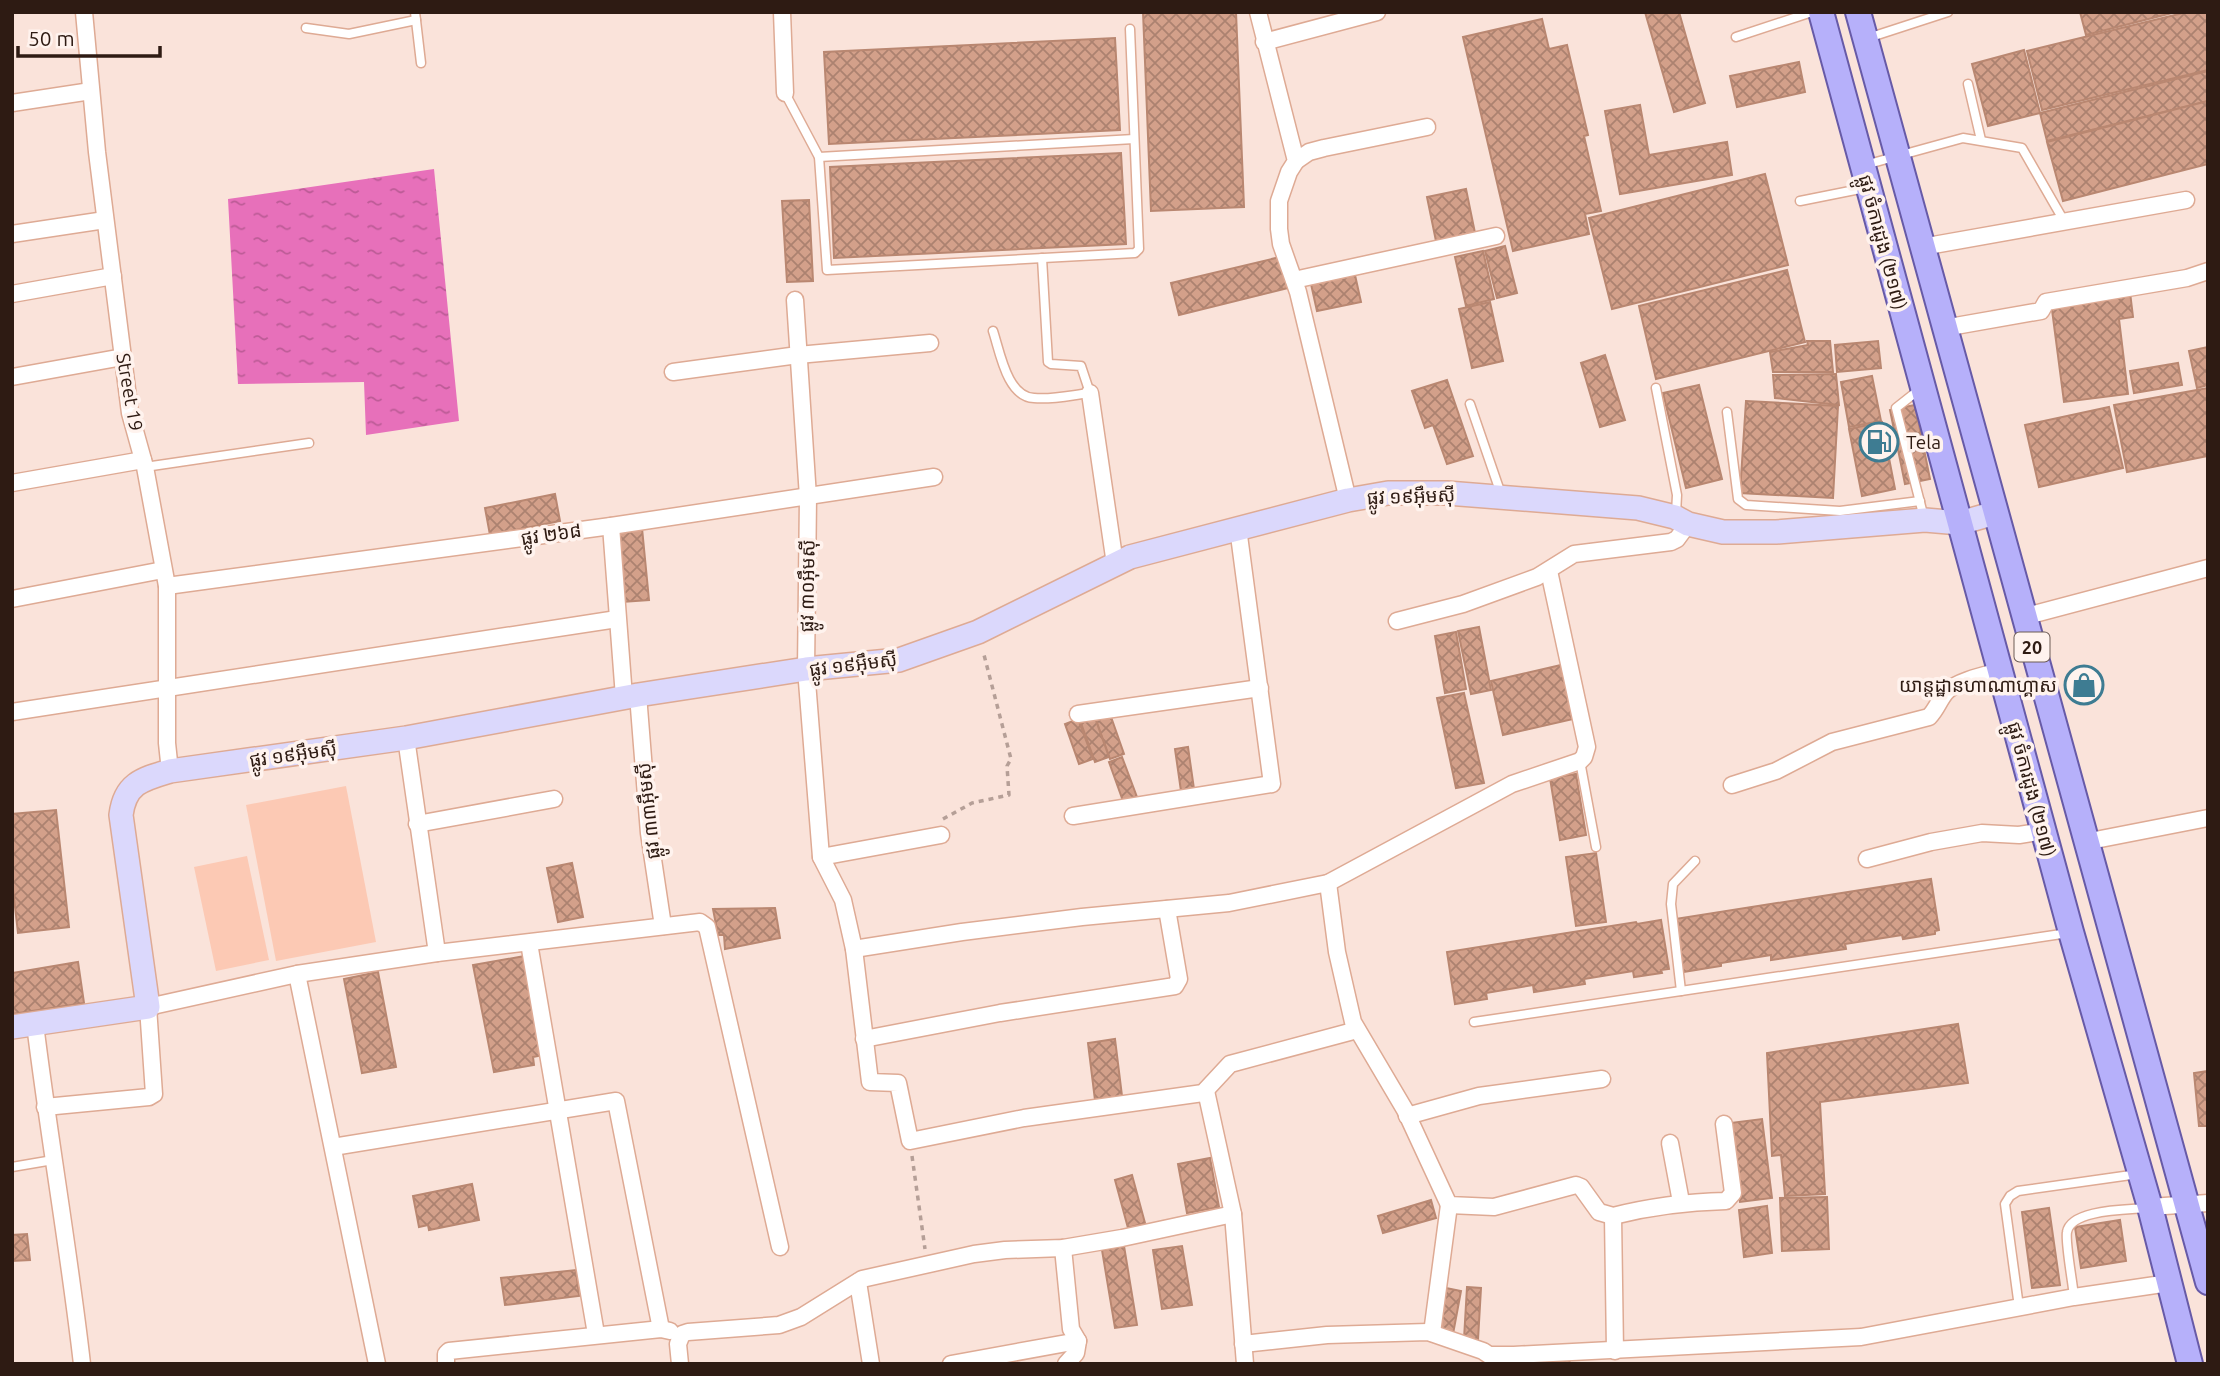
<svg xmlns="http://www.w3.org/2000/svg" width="2220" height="1376" font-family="Ubuntu,'Noto Sans Khmer',sans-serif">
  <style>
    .garden { fill: #fcc9b4 }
    .water { fill: url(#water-ripples) }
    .building { fill: url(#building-cross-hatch); stroke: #b98771; stroke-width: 2 }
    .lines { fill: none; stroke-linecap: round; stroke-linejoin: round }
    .lane-casing { stroke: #deaa94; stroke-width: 11 }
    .street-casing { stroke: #deaa94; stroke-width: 19 }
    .secondary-casing { stroke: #deaa94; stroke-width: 26 }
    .primary-casing { stroke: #675aa7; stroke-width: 28 }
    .path { stroke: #b59f97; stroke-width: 3.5; stroke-dasharray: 5 5; stroke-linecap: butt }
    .lane { stroke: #fff; stroke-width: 8 }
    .street { stroke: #fff; stroke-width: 16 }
    .secondary { stroke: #dbd8fc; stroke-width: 23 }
    .primary { stroke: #b6b0fa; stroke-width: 24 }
    .labels { text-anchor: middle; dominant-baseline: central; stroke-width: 7; stroke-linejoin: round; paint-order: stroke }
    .shield { fill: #fff3ee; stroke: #6d5c55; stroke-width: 2 }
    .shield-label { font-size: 18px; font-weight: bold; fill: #2e1b13 }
    .street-label { font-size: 19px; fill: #2e1b13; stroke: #fff3ee }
    .poi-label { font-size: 19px; fill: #2e1b13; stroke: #fff3ee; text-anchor: start }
  </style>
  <defs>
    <pattern id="water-ripples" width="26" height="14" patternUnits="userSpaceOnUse" patternTransform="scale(1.75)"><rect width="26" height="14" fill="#e770ba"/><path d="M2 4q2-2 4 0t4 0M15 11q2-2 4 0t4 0" fill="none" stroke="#bc5b96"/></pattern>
    <pattern id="building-cross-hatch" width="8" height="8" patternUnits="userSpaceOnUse" patternTransform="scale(1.75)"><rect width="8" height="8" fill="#d3a08a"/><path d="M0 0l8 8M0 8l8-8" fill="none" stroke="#ac8270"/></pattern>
  </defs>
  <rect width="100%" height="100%" fill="#fae3da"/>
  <!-- garden -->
  <g class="garden">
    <path d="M346,786L376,942L276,961L246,805Z"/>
    <path d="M247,856L269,960L216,971L194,867Z"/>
  </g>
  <!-- water -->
  <path class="water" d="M434,169L459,421L366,435L364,382L238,384L228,199Z"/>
  <!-- building -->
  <g class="building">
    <path d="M1143,12H1236L1244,207L1151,211Z"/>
    <path d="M1645,12H1679L1705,103L1674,112Z"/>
    <path d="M2080,12H2176L2086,35Z"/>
    <path d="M2187,12H2208V70L2042,110L2027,51Z"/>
    <path d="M1542,19L1549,49L1567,45L1588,135L1584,136L1601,211L1585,214L1589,234L1513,251L1463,37Z"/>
    <path d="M1115,38L1120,130L829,144L824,52Z"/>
    <path d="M2024,50L2040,113L1988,126L1972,64Z"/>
    <path d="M1799,62L1805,92L1737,107L1730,76Z"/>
    <path d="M2208,71V101L2047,141L2040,113Z"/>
    <path d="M2208,101V164L2063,201L2047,142Z"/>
    <path d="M1640,105L1649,155L1727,142L1732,175L1620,194L1605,111Z"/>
    <path d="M1121,153L1126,244L834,258L830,167Z"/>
    <path d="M1765,174L1788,265L1612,309L1589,218Z"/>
    <path d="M1466,189L1475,233L1436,241L1427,197Z"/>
    <path d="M809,200L813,281L787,282L782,201Z"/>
    <path d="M1505,246L1517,293L1497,298L1485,251Z"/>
    <path d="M1483,251L1494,299L1466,306L1455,257Z"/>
    <path d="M1280,257L1288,288L1179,315L1171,283Z"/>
    <path d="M1787,270L1805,342L1656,379L1639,306Z"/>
    <path d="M1355,275L1361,302L1317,311L1311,284Z"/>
    <path d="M2130,292L2133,317L2119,319L2128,394L2064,402L2051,302Z"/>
    <path d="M1490,302L1503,361L1472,368L1459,309Z"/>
    <path d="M1807,341H1830L1833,372H1773L1770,352L1808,345Z"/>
    <path d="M1878,341L1881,368L1837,372L1835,345Z"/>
    <path d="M2208,347V385L2197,388L2189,351Z"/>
    <path d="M1605,355L1625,420L1600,427L1581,363Z"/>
    <path d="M2178,363L2182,385L2134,393L2130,371Z"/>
    <path d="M1836,374L1839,405L1775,398L1773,375Z"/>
    <path d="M1872,376L1881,421L1849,427L1841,382Z"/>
    <path d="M1447,380L1473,456L1447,464L1433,425L1425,428L1412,391Z"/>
    <path d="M1699,385L1722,479L1686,488L1663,393Z"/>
    <path d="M2208,388V456L2127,472L2114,405Z"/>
    <path d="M1746,401L1838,406L1833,498L1740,493Z"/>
    <path d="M1915,405L1930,479L1905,484L1890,410Z"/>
    <path d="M2109,407L2123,468L2039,487L2025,425Z"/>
    <path d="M1882,422L1895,489L1862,496L1849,429Z"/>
    <path d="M555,494L560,521L490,535L485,508Z"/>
    <path d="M642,528L649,600L622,602L616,530Z"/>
    <path d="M1479,627L1491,690L1471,694L1458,631Z"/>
    <path d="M1456,632L1466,689L1445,693L1435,636Z"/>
    <path d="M1561,665L1573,719L1503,735L1491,681Z"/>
    <path d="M1464,693L1484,783L1456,788L1437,698Z"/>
    <path d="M1110,714L1124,754L1110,759L1096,720Z"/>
    <path d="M1095,718L1109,757L1095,762L1081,723Z"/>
    <path d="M1078,719L1093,759L1079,764L1065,724Z"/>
    <path d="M1188,747L1194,789L1181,791L1175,749Z"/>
    <path d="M1122,757L1137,797L1123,801L1109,762Z"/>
    <path d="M1576,774L1586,835L1560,840L1550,778Z"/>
    <path d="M56,810L69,927L18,933L12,881V814Z"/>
    <path d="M1596,853L1606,922L1576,926L1566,857Z"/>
    <path d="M572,863L583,917L558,922L547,868Z"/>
    <path d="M1931,879L1939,930L1935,931V934L1903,939L1902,935L1845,944L1846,949L1771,960V955L1721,963V966L1683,972L1675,919Z"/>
    <path d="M775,908L780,938L725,949L724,935H718L713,909Z"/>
    <path d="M1661,920L1669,969L1661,970L1662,973L1634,977L1633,971L1584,979L1585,984L1534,992L1533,985L1486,993L1487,999L1455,1004L1447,952L1636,922L1637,924Z"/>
    <path d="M525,956L543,1055L533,1057L534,1065L494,1072L473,965Z"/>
    <path d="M78,962L84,1003L12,1014V973Z"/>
    <path d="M378,972L396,1067L362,1073L344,979Z"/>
    <path d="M1958,1024L1968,1083L1820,1102L1825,1194L1785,1196L1781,1155L1772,1156L1767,1053Z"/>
    <path d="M1115,1039L1122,1096L1095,1100L1088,1043Z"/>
    <path d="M2208,1071V1126H2199L2194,1073Z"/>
    <path d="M1762,1119L1772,1198L1740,1202L1730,1123Z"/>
    <path d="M1210,1158L1219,1207L1187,1213L1178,1164Z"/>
    <path d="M1132,1175L1145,1223L1128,1228L1115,1180Z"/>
    <path d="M472,1184L479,1220L429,1230L428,1225L419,1227L413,1196Z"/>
    <path d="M1827,1197L1829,1249L1782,1251L1780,1198Z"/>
    <path d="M1431,1200L1436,1218L1383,1233L1378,1216Z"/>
    <path d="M1767,1206L1772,1253L1744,1257L1739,1210Z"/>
    <path d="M2049,1208L2060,1285L2032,1288L2022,1212Z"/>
    <path d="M2120,1220L2126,1261L2081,1268L2075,1227Z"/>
    <path d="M27,1234L30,1260L12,1261V1235Z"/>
    <path d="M1124,1246L1137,1325L1115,1328L1102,1250Z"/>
    <path d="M1182,1246L1192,1305L1162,1309L1153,1250Z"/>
    <path d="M576,1270L579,1296L505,1305L501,1278Z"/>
    <path d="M1467,1287L1481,1288L1478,1340L1464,1339Z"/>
    <path d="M1446,1288L1461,1291L1453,1334L1438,1330Z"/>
    <path d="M1569,1359L1570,1364H1523Z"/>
  </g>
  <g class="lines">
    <defs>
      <g id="lane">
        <path d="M415,12L421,63"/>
        <path d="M306,28L349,34L416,20"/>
        <path d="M1736,37L1812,12"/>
        <path d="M1868,38L1948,12"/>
        <path d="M1968,84L1981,140"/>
        <path d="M785,93L819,157L827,270L1135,253L1139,249L1130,29"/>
        <path d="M819,157L1134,139"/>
        <path d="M1865,165L1963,138L2022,148L2064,221"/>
        <path d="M1800,201L1865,188"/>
        <path d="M993,331C1000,352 1007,397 1034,398C1052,400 1072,395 1090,393L1081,366L1051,364L1048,362L1042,258"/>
        <path d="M1656,388L1677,495L1676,514"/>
        <path d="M1920,389L1896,408L1924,518"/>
        <path d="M1470,404L1501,494"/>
        <path d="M1727,412L1738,499L1746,505L1840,511L1920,501"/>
        <path d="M145,467L309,443"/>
        <path d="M1580,761L1596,847"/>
        <path d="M1681,991L1671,904L1673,884L1695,861"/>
        <path d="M1474,1022L2068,933"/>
        <path d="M12,1167L53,1160"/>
        <path d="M2074,1297C2073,1284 2065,1242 2067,1232C2071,1209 2128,1210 2147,1208"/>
        <path d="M2019,1307L2005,1204L2010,1196L2018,1191L2138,1174"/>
      </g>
      <g id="street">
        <path d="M84,12L97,152L130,413L145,467L167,586V743L170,771"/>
        <path d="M782,12L785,93"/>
        <path d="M1258,12L1296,161L1289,172L1279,201V229L1281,244L1298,292L1348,500"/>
        <path d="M1264,42L1377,12"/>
        <path d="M12,103L91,91"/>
        <path d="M1296,161L1309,152L1324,148L1427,127"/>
        <path d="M12,234L105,220"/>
        <path d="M1922,247L2186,200"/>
        <path d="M1294,280L1496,236"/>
        <path d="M12,294L113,276"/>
        <path d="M795,300L808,497L806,669L821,857L843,900L854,949L870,1082L898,1083L910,1141L1024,1118L1203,1093L1230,1064L1357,1030"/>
        <path d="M1944,328L2041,311L2046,302L2187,278L2208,271"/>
        <path d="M673,372L798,355L930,343"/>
        <path d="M12,377L123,357"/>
        <path d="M1090,393L1115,564"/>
        <path d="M12,483L143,460"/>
        <path d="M611,526L624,697"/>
        <path d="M167,586L611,526L934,477"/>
        <path d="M12,599L163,570"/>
        <path d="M2023,617L2208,568"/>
        <path d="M1397,621L1463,604L1537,577L1574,554L1671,542L1677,539L1688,524"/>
        <path d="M638,695L649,833L663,926"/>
        <path d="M12,712L617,619"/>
        <path d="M1078,714L1260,688"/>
        <path d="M406,738L437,953"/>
        <path d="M1732,785L1776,771L1832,742L1929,717C1937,709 1939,700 1946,692C1957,681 1985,675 2000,671"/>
        <path d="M1073,816L1272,784L1238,528"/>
        <path d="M417,824L554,799"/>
        <path d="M2085,842L2208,818"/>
        <path d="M821,857L941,835"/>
        <path d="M1867,859L1931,842L1982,833L2019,835L2044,831"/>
        <path d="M1328,883L1337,952L1353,1022L1405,1110L1449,1205L1494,1207L1576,1185L1581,1187L1599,1212L1613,1216C1652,1206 1686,1202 1726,1201L1733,1193L1724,1124"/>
        <path d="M529,943L596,1334"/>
        <path d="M854,949L962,932L1082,917L1229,903L1328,883L1512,784L1580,761L1584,757L1587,747L1549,571"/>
        <path d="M297,974L377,1364"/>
        <path d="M35,1024C49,1138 69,1250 82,1364"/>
        <path d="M864,1039L1000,1013L1175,986L1179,979L1167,909"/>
        <path d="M1206,1091L1233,1214L1245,1364"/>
        <path d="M45,1107L149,1097L154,1094L148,1007L297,974L437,953L700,922L707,927L780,1247"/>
        <path d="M1407,1116L1479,1096L1602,1079"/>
        <path d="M1670,1143L1681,1202"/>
        <path d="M333,1147L616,1101L661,1329"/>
        <path d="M2150,1207L2208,1203"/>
        <path d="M1613,1216L1615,1351"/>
        <path d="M1063,1248L1071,1329L1078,1341L1076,1353L1066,1364"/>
        <path d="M858,1282L871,1364"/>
        <path d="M1432,1333L1449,1205"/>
        <path d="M1243,1344L1327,1335L1428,1332L1483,1351L1489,1355H1514L1861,1337L2074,1297L2169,1283"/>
        <path d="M446,1364V1354L449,1351L661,1329L670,1331"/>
        <path d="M680,1364L678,1344L682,1334L688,1332L779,1325L801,1317L862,1279L974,1254L1005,1250L1063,1248L1122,1238L1233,1214"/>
        <path d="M951,1364L1078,1341"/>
      </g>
      <path id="secondary" d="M12,1027L148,1007L121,815C125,783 143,779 170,771L406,738L638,695L806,669L899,660L978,632L1130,557L1348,500L1388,493H1447L1638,508L1675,517L1688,524L1723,532H1776L1925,520L1960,523L1995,513"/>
      <g id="primary">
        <path d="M1821,12L2071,932L2150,1207L2190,1364"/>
        <path d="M1858,12L2208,1282"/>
      </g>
    </defs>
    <!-- lane casing -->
    <use href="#lane" class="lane-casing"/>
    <!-- street casing -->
    <use href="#street" class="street-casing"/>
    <!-- secondary casing -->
    <use href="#secondary" class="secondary-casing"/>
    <!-- primary casing -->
    <use href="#primary" class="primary-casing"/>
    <!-- path -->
    <g class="path">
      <path d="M943,819L972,803L1009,795L1007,766L1011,759L983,651"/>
      <path d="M912,1156L925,1249"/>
    </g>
    <!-- lane -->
    <use href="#lane" class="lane"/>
    <!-- street -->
    <use href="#street" class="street"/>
    <!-- secondary -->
    <use href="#secondary" class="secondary"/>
    <!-- primary -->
    <use href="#primary" class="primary"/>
  </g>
  <!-- icons -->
  <defs>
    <symbol id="fuel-ring" viewBox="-11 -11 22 22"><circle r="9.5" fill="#fff3ee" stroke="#3e7c92" stroke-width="1.5"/><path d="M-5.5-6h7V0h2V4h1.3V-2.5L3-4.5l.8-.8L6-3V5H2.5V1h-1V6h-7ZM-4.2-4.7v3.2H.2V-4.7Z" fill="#3e7c92"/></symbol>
    <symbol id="shop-ring" viewBox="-11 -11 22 22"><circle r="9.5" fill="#fff3ee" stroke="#3e7c92" stroke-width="1.5"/><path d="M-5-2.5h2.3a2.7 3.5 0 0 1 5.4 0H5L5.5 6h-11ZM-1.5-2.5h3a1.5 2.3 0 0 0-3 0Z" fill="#3e7c92"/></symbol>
  </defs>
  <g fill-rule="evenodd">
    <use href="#fuel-ring" x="1857" y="420" width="44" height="44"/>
    <use href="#shop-ring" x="2062" y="663" width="44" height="44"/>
  </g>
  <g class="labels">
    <!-- shield labels -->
    <rect class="shield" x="2014.5" y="632.5" width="35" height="29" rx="5"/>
    <g class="shield-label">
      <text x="2032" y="647">20</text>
    </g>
    <!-- street labels -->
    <g class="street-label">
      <text transform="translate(1883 242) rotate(75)">ផ្លូវ ចំការដូង (២១៧)</text>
      <text transform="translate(130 392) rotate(80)">Street 19</text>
      <text transform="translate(1411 496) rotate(-2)">ផ្លូវ ១៩អ៊ឹមស៊ី</text>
      <text transform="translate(551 534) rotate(-8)">ផ្លូវ ២៦៨</text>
      <text transform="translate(807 586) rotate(-89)">ផ្លូវ ៣០អ៊ឹមស៊ី</text>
      <text transform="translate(853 664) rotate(-7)">ផ្លូវ ១៩អ៊ឹមស៊ី</text>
      <text transform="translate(293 754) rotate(-8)">ផ្លូវ ១៩អ៊ឹមស៊ី</text>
      <text transform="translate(2032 789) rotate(75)">ផ្លូវ ចំការដូង (២១៧)</text>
      <text transform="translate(648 811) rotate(-96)">ផ្លូវ ៣៣អ៊ឹមស៊ី</text>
    </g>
    <!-- poi labels -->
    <g class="poi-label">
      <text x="1906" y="442">Tela</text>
      <text x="2057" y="685" text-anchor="end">យាន្ដដ្ឋានហាណាហ្គាស</text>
    </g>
  </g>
  <!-- border -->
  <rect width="2220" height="1376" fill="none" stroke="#2e1b13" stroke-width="28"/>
  <!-- scale -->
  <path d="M18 46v10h142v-10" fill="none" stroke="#2e1b13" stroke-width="3.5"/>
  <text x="28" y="46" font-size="21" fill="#2e1b13" stroke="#fff3ee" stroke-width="5" paint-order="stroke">50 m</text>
</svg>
